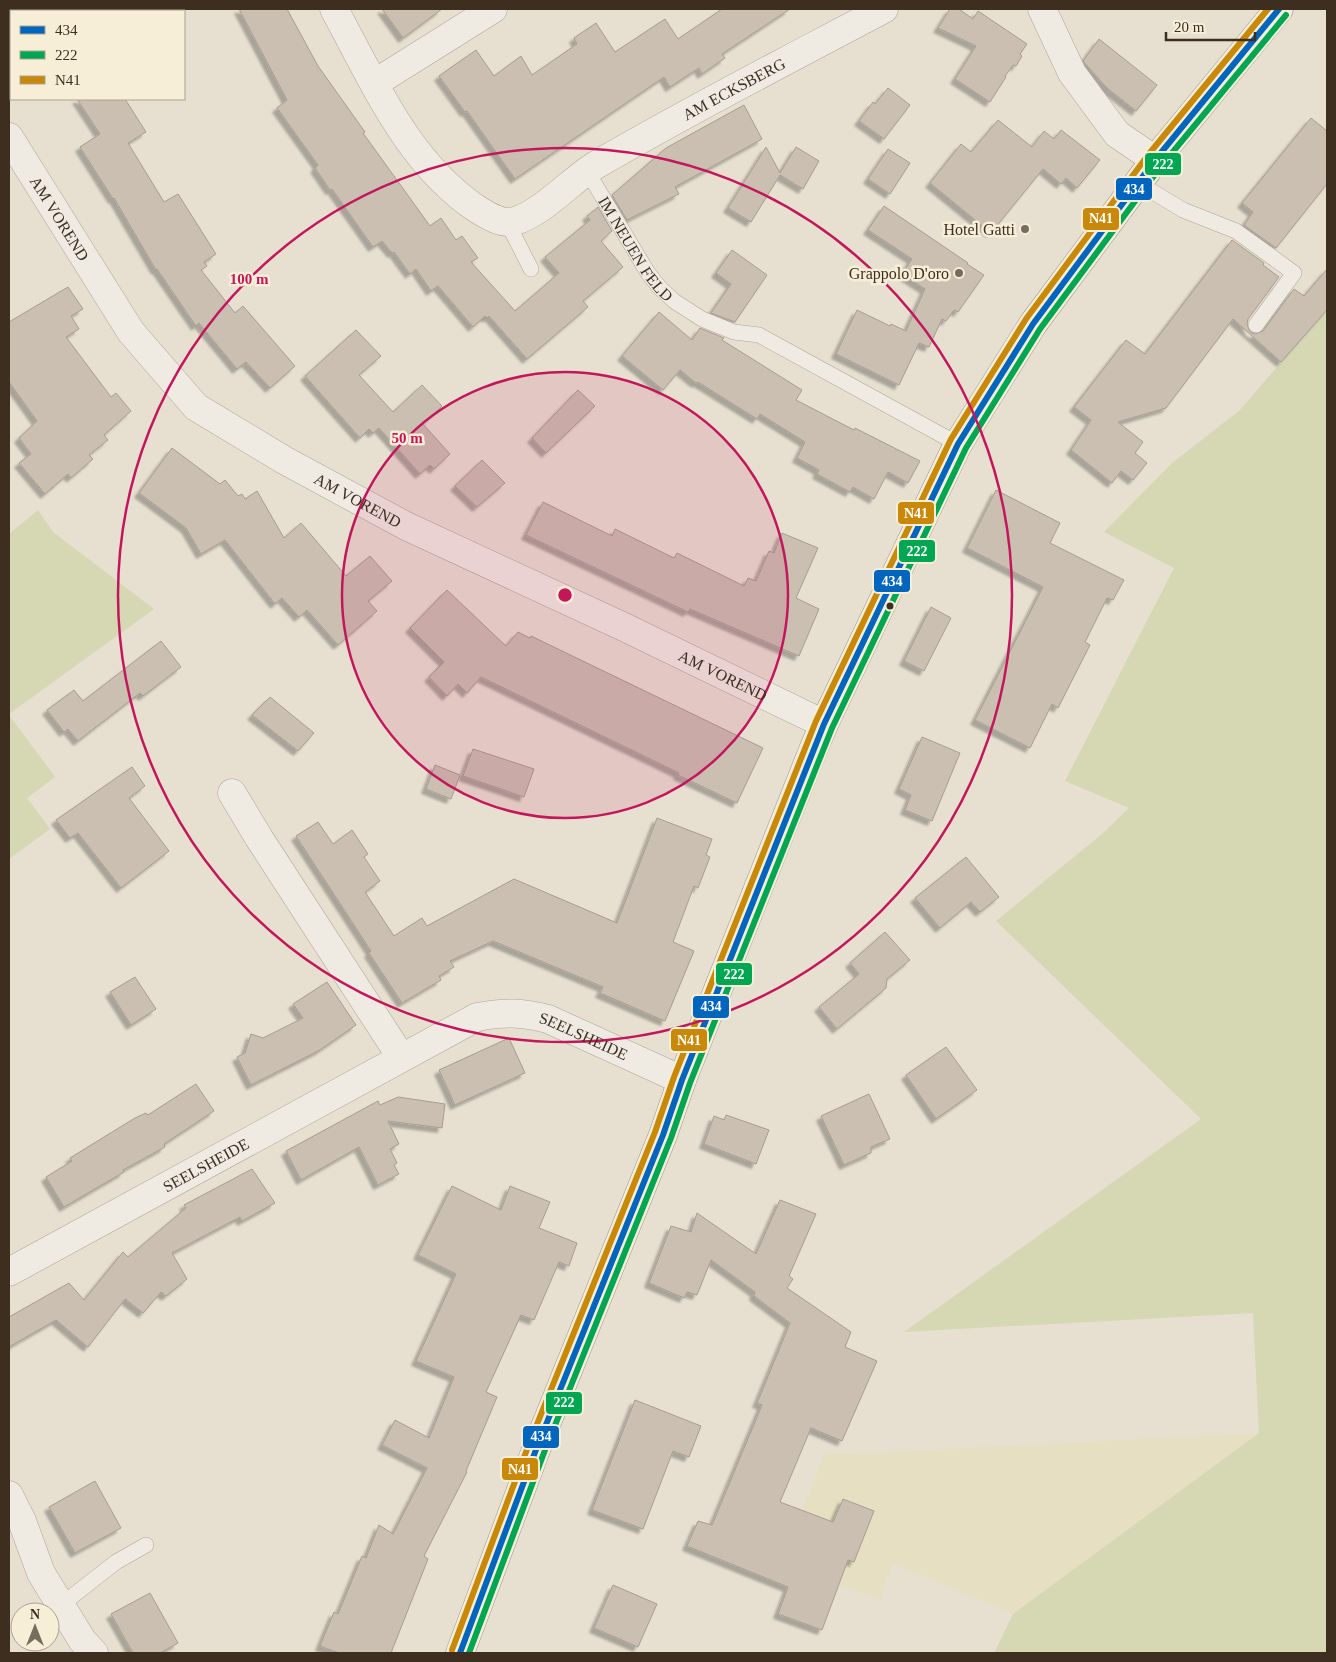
<svg xmlns="http://www.w3.org/2000/svg" width="1336" height="1662" font-family="'Times New Roman',serif">
  <style>
    .farmland { fill: #e6dfc2 }
    .green { fill: #d6d7b3 }
    .building { fill: #cbbfb2; stroke: #a89c90; filter: url(#shadow) }
    .lines { fill: none; stroke-linecap: round; stroke-linejoin: round }
    .lane-casing { stroke: #ada599; stroke-width: 16 }
    .street-casing { stroke: #ada599; stroke-width: 29 }
    .secondary-casing { stroke: #9c958a; stroke-width: 29 }
    .lane { stroke: #efebe3; stroke-width: 15 }
    .street { stroke: #efebe3; stroke-width: 28 }
    .secondary { stroke: #efebe3; stroke-width: 28 }
    .bus-1-casing { stroke: #f7eed8; stroke-width: 10 }
    .bus-2-casing { stroke: #f7eed8; stroke-width: 10 }
    .bus-3-casing { stroke: #f7eed8; stroke-width: 10 }
    .bus-1 { stroke: #0065bd; stroke-width: 6 }
    .bus-2 { stroke: #00a651; stroke-width: 6 }
    .bus-3 { stroke: #c88808; stroke-width: 6 }
    .ring { fill: none; stroke: #c2185b; stroke-width: 2.5 }
    .poi-dot { fill: #786c5e; stroke: #f7eed8; stroke-width: 2 }
    .bus-dot { fill: #3d2e20; stroke: #f7eed8; stroke-width: 2 }
    .labels { text-anchor: middle; dominant-baseline: central; stroke-width: 5; stroke-linejoin: round; paint-order: stroke }
    .street-label { font-size: 16px; fill: #3d2e20; stroke: #f7eed8 }
    .poi-label { font-size: 16px; fill: #3d2e20; stroke: #f7eed8; text-anchor: end }
    .centre { fill: #c2185b; stroke: #f7eed8; stroke-width: 2.5 }
    .ring-label { font-size: 15px; text-anchor: middle; font-weight: bold; fill: #c2185b; stroke: #f7eed8; stroke-width: 5; stroke-linejoin: round; paint-order: stroke }
    .line-badge { stroke: #f7eed8; stroke-width: 2 }
    .badge-label { font-size: 14px; text-anchor: middle; font-weight: bold; fill: #fff }
  </style>
  <defs>
    <filter id="shadow"><feDropShadow dx="-4.5" dy="4.5" stdDeviation="1" flood-color="#0004"/></filter>
  </defs>
  <rect width="100%" height="100%" fill="#e7e0d1"/>
  <!-- farmland -->
  <path class="farmland" d="M1259,1433L1013,1614L893,1563L880,1599L781,1565L824,1455Z"/>
  <!-- green -->
  <g class="green">
    <path d="M1327,309V1653H994L1013,1614L1259,1433L1253,1313L904,1332L1201,1119L996,921L1102,834L1129,808L1065,781L1174,568L1104,532L1172,463L1239,411Z"/>
    <path d="M38,510L53,532L154,609L9,714V534Z"/>
    <path d="M9,715L55,777L27,798L50,829L9,859Z"/>
  </g>
  <!-- building -->
  <g class="building">
    <path d="M239,9H287L318,66L365,132L363,133L430,226L441,218L456,240L462,236L478,258L471,262L515,311L559,273L545,257L590,220L587,216L598,207L612,231L601,241L623,267L583,301L588,307L527,359L489,316L487,318L485,316L473,327L438,286L431,291L416,269L410,274L394,252L392,253L382,241L373,247L332,189L330,190L315,168L318,165L277,108L287,100Z"/>
    <path d="M382,9H442L403,38Z"/>
    <path d="M722,9H790L722,54L725,58L702,74L699,68L670,87L664,77L515,179L467,111L465,112L439,76L476,50L494,76L521,56L532,75L577,44L574,38L596,23L615,52L665,19L678,39Z"/>
    <path d="M950,9H959L973,19L978,11L1027,44L1020,54L1022,56L1016,66L1013,65L1005,76L1006,77L990,102L955,79L976,46L938,28Z"/>
    <path d="M1099,39L1157,85L1136,111L1107,88L1083,61Z"/>
    <path d="M888,88L910,105L884,139L859,121L873,102L875,104Z"/>
    <path d="M77,99H125L146,132L128,143L164,202L178,194L216,254L204,262L207,266L201,270L235,313L243,306L295,366L270,388L246,362L237,369L199,323L196,326L157,269L156,270L114,198L113,199L80,147L100,134Z"/>
    <path d="M744,105L762,139L675,187L679,194L627,220L612,195L666,148Z"/>
    <path d="M1311,118L1327,131V184L1276,248L1244,225L1253,212L1242,203Z"/>
    <path d="M998,120L1032,147L1044,131L1054,139L1061,130L1100,160L1077,188L1066,178L1061,184L1043,169L991,233L930,183L961,144L971,152Z"/>
    <path d="M766,147L780,173L796,147L819,161L803,189L780,175L751,222L728,208Z"/>
    <path d="M888,149L910,163L890,194L868,179Z"/>
    <path d="M884,206L968,263L967,264L984,275L958,312L954,310L946,321L942,319L929,347L919,343L899,385L836,354L857,310L890,326L891,324L906,331L925,289L902,274L912,259L868,230Z"/>
    <path d="M1232,240L1264,263L1263,265L1279,277L1248,319L1247,324L1250,332L1255,334L1263,331L1294,289L1304,296L1327,269V310L1281,362L1233,319L1166,408L1118,422L1143,442L1135,453L1147,463L1133,480L1121,471L1112,483L1071,450L1091,420L1074,407L1126,340L1145,354Z"/>
    <path d="M732,250L767,275L735,322L711,313L731,284L716,273Z"/>
    <path d="M68,287L83,309L71,316L79,329L66,337L111,397L116,393L131,411L104,435L108,440L89,455L93,459L71,478L68,474L45,494L19,463L31,454L19,438L37,421L9,382V322Z"/>
    <path d="M659,312L692,340L700,328L724,338L722,340L802,390L796,400L854,430L855,428L920,461L908,483L888,472L874,499L853,487L850,492L817,474L819,470L797,458L805,442L760,414L757,419L698,382L696,383L680,370L663,390L622,356Z"/>
    <path d="M356,330L381,356L359,375L393,412L422,385L442,406L423,424L450,454L434,469L430,465L420,474L379,428L373,433L369,429L360,438L305,376Z"/>
    <path d="M578,390L595,406L546,453L532,438Z"/>
    <path d="M172,448L220,484L225,480L238,496L242,494L245,499L257,491L284,538L301,523L346,576L370,556L392,581L368,601L377,611L338,645L307,610L299,617L282,598L275,604L225,540L201,554L186,528L139,493Z"/>
    <path d="M482,460L505,483L477,507L455,486Z"/>
    <path d="M996,490L1060,523L1050,543L1124,580L1113,600L1107,598L1085,642L1090,645L1058,708L1052,704L1030,748L975,720L1043,587L967,548Z"/>
    <path d="M543,502L612,536L615,529L674,558L677,553L744,586L748,578L756,581L769,551L774,553L782,533L818,548L796,598L819,609L799,656L690,609L688,612L526,535Z"/>
    <path d="M447,590L506,646L518,632L530,638L531,636L763,748L737,803L678,775L679,773L481,677L467,693L458,684L447,696L429,677L444,662L410,628Z"/>
    <path d="M931,607L951,618L924,671L904,661Z"/>
    <path d="M161,641L181,667L143,696L140,693L78,741L68,729L64,732L47,710L74,690L83,701Z"/>
    <path d="M270,697L314,733L298,751L252,715Z"/>
    <path d="M922,737L960,753L932,821L905,810L911,795L899,789Z"/>
    <path d="M473,749L534,769L524,797L463,776Z"/>
    <path d="M435,765L460,775L451,799L426,789Z"/>
    <path d="M132,767L145,786L129,798L169,851L121,888L78,833L70,838L56,820Z"/>
    <path d="M657,818L712,839L706,855L710,857L698,888L694,886L673,942L694,951L665,1021L600,993L603,987L493,941L450,961L454,967L439,976L441,980L402,1003L369,953L371,951L296,836L318,822L333,844L352,830L368,854L364,857L380,881L365,892L394,936L422,918L427,926L514,879L617,923Z"/>
    <path d="M966,857L999,897L980,912L971,902L940,928L915,898Z"/>
    <path d="M885,932L910,960L887,979L886,988L837,1029L819,1007L859,974L850,963Z"/>
    <path d="M135,977L156,1009L131,1025L110,992Z"/>
    <path d="M327,982L356,1025L320,1050L251,1085L237,1057L245,1053L251,1034L263,1038L303,1018L293,1004Z"/>
    <path d="M509,1038L525,1073L455,1105L439,1070Z"/>
    <path d="M946,1047L977,1090L936,1119L906,1075Z"/>
    <path d="M196,1084L214,1111L164,1144L165,1147L123,1170L124,1172L64,1207L46,1177L72,1161L70,1158L135,1118L146,1113L148,1115Z"/>
    <path d="M869,1094L890,1139L871,1147V1153L844,1165L821,1116Z"/>
    <path d="M398,1097L445,1104L442,1128L388,1121L399,1144L390,1149L397,1163L394,1165L399,1174L378,1185L359,1147L301,1180L286,1151L378,1101L380,1105Z"/>
    <path d="M726,1115L769,1130L756,1164L704,1144L714,1116L724,1120Z"/>
    <path d="M252,1169L275,1203L242,1221L240,1217L172,1253L187,1279L166,1296L161,1292L143,1313L125,1299L88,1347L56,1320L9,1347V1317L69,1283L84,1300L123,1252L128,1257L186,1208L184,1205Z"/>
    <path d="M452,1186L501,1210L510,1186L550,1202L539,1228L577,1243L569,1266L559,1262L534,1320L521,1315L486,1392L497,1397L466,1471L467,1472L424,1556L428,1559L391,1653H339L320,1646L334,1612L338,1614L362,1556L366,1558L379,1525L393,1534L427,1468L382,1445L395,1420L429,1438L454,1377L416,1361L456,1274L418,1255Z"/>
    <path d="M780,1200L816,1214L789,1276L793,1279L787,1288L851,1332L845,1347L877,1361L842,1441L811,1428L780,1502L833,1522L843,1499L874,1511L854,1562L848,1560L822,1630L778,1614L788,1587L687,1546L698,1521L712,1525L762,1405L757,1403L790,1323L754,1296L755,1292L711,1260L697,1295L687,1292L684,1298L649,1283L671,1226L691,1232L697,1213L756,1254Z"/>
    <path d="M635,1400L701,1426L689,1457L673,1451L643,1529L592,1510Z"/>
    <path d="M95,1481L121,1528L75,1553L49,1507Z"/>
    <path d="M613,1585L657,1604L638,1647L594,1628Z"/>
    <path d="M150,1593L178,1643L160,1653H133L111,1614Z"/>
  </g>
  <g class="lines">
    <defs>
      <g id="lane">
        <path id="s1" d="M587,171L648,273L660,288L674,301L702,319L734,332L759,335L958,444"/>
        <path d="M1138,183L1183,210L1236,231L1294,273L1256,325"/>
        <path d="M507,222L531,269"/>
        <path d="M61,1605L116,1562L146,1545"/>
      </g>
      <g id="street">
        <path id="s2" d="M334,9C373,80 407,162 477,209C485,214 498,222 508,222C535,221 572,179 596,165C690,110 788,60 884,9"/>
        <path d="M1042,9L1072,73L1117,134L1155,160"/>
        <path d="M375,83L493,9"/>
        <path id="s3" d="M9,137L131,332L196,407L284,460L406,526L624,627L824,724"/>
        <path d="M232,793L259,838L401,1057"/>
        <path id="s4" d="M9,1272L477,1017C504,1012 522,1012 548,1019L682,1080"/>
        <path d="M9,1495L22,1521L41,1573L82,1640L94,1653"/>
      </g>
      <path id="secondary" d="M460,1653L537,1447L663,1135L682,1080L813,750L824,724L958,444L1033,324L1155,160L1279,9"/>
    </defs>
    <!-- lane casing -->
    <use href="#lane" class="lane-casing"/>
    <!-- street casing -->
    <use href="#street" class="street-casing"/>
    <!-- secondary casing -->
    <use href="#secondary" class="secondary-casing"/>
    <!-- lane -->
    <use href="#lane" class="lane"/>
    <!-- street -->
    <use href="#street" class="street"/>
    <!-- secondary -->
    <use href="#secondary" class="secondary"/>
    <defs>
      <path id="bus-1" d="M460,1653L537,1447L663,1135L682,1080L824,724L958,444L1033,324L1155,160L1279,9"/>
      <path id="bus-2" d="M469,1653L545,1450L671,1138L690,1083L832,728L966,448L1040,329L1162,165L1286,15"/>
      <path id="bus-3" d="M452,1650L529,1444L655,1132L674,1077L816,721L951,439L1026,319L1148,155L1268,9"/>
    </defs>
    <!-- bus-1 casing -->
    <use href="#bus-1" class="bus-1-casing"/>
    <!-- bus-2 casing -->
    <use href="#bus-2" class="bus-2-casing"/>
    <!-- bus-3 casing -->
    <use href="#bus-3" class="bus-3-casing"/>
    <!-- bus-1 -->
    <use href="#bus-1" class="bus-1"/>
    <!-- bus-2 -->
    <use href="#bus-2" class="bus-2"/>
    <!-- bus-3 -->
    <use href="#bus-3" class="bus-3"/>
  </g>
  <!-- distance rings -->
  <circle cx="565" cy="595" r="223" fill="#c2185b" fill-opacity=".12"/>
  <g class="ring">
    <circle cx="565" cy="595" r="223"/>
    <circle cx="565" cy="595" r="447"/>
  </g>
  <!-- markers -->
  <g class="poi-dot">
    <circle cx="1025" cy="229" r="5"/>
    <circle cx="959" cy="273" r="5"/>
  </g>
  <circle class="bus-dot" cx="890" cy="606" r="4.5"/>
  <g class="labels">
    <!-- street labels -->
    <g class="street-label">
      <text stroke="none"><textPath href="#s2" startOffset="546">AM ECKSBERG</textPath></text>
      <text stroke="none"><textPath href="#s3" startOffset="96">AM VOREND</textPath></text>
      <text stroke="none"><textPath href="#s1" startOffset="92">IM NEUEN FELD</textPath></text>
      <text stroke="none"><textPath href="#s3" startOffset="516">AM VOREND</textPath></text>
      <text stroke="none"><textPath href="#s3" startOffset="921">AM VOREND</textPath></text>
      <text stroke="none"><textPath href="#s4" startOffset="644">SEELSHEIDE</textPath></text>
      <text stroke="none"><textPath href="#s4" startOffset="224">SEELSHEIDE</textPath></text>
    </g>
    <!-- poi labels -->
    <g class="poi-label">
      <text x="1015" y="229">Hotel Gatti</text>
      <text x="949" y="273">Grappolo D'oro</text>
    </g>
  </g>
  <circle cx="565" cy="595" r="8" class="centre"/>
  <g class="ring-label">
    <text x="249" y="284">100 m</text>
    <text x="407" y="443">50 m</text>
  </g>
  <g class="line-badge">
    <rect x="1144" y="152" width="38" height="24" rx="5" fill="#00a651"/>
    <rect x="1115" y="177" width="38" height="24" rx="5" fill="#0065bd"/>
    <rect x="1082" y="207" width="38" height="24" rx="5" fill="#c88808"/>
    <rect x="897" y="501" width="38" height="24" rx="5" fill="#c88808"/>
    <rect x="898" y="539" width="38" height="24" rx="5" fill="#00a651"/>
    <rect x="873" y="569" width="38" height="24" rx="5" fill="#0065bd"/>
    <rect x="715" y="962" width="38" height="24" rx="5" fill="#00a651"/>
    <rect x="692" y="995" width="38" height="24" rx="5" fill="#0065bd"/>
    <rect x="670" y="1028" width="38" height="24" rx="5" fill="#c88808"/>
    <rect x="545" y="1391" width="38" height="24" rx="5" fill="#00a651"/>
    <rect x="522" y="1425" width="38" height="24" rx="5" fill="#0065bd"/>
    <rect x="501" y="1457" width="38" height="24" rx="5" fill="#c88808"/>
  </g>
  <g class="badge-label">
    <text x="1163" y="169">222</text>
    <text x="1134" y="194">434</text>
    <text x="1101" y="223">N41</text>
    <text x="916" y="518">N41</text>
    <text x="917" y="556">222</text>
    <text x="892" y="586">434</text>
    <text x="734" y="979">222</text>
    <text x="711" y="1011">434</text>
    <text x="689" y="1045">N41</text>
    <text x="564" y="1407">222</text>
    <text x="541" y="1441">434</text>
    <text x="520" y="1474">N41</text>
  </g>
  <!-- border -->
  <rect width="1336" height="1662" fill="none" stroke="#3d2e20" stroke-width="20"/>
  <!-- legend -->
  <rect x="10" y="10" width="175" height="90" fill="#f7eed8" stroke="#ada18e"/>
  <rect x="20" y="26" width="25" height="8" fill="#0065bd" stroke="#ada18e"/>
  <text x="55" y="35" font-size="15" fill="#3d2e20">434</text>
  <rect x="20" y="51" width="25" height="8" fill="#00a651" stroke="#ada18e"/>
  <text x="55" y="60" font-size="15" fill="#3d2e20">222</text>
  <rect x="20" y="76" width="25" height="8" fill="#c88808" stroke="#ada18e"/>
  <text x="55" y="85" font-size="15" fill="#3d2e20">N41</text>
  <!-- north arrow -->
  <g transform="translate(35 1627)"><circle r="24" fill="#f7eed8" stroke="#ada18e"/>
  <path d="M0-4L9 19L0 12L-9 19Z" fill="#786c5e"/>
  <text y="-8" font-size="14" font-weight="bold" text-anchor="middle" fill="#3d2e20">N</text>
  </g>
  <!-- scale -->
  <path d="M1166 32v8h89v-8" fill="none" stroke="#3d2e20" stroke-width="2.5"/>
  <text x="1174" y="32" font-size="15" fill="#3d2e20" stroke="#f7eed8" stroke-width="4" paint-order="stroke">20 m</text>
</svg>
